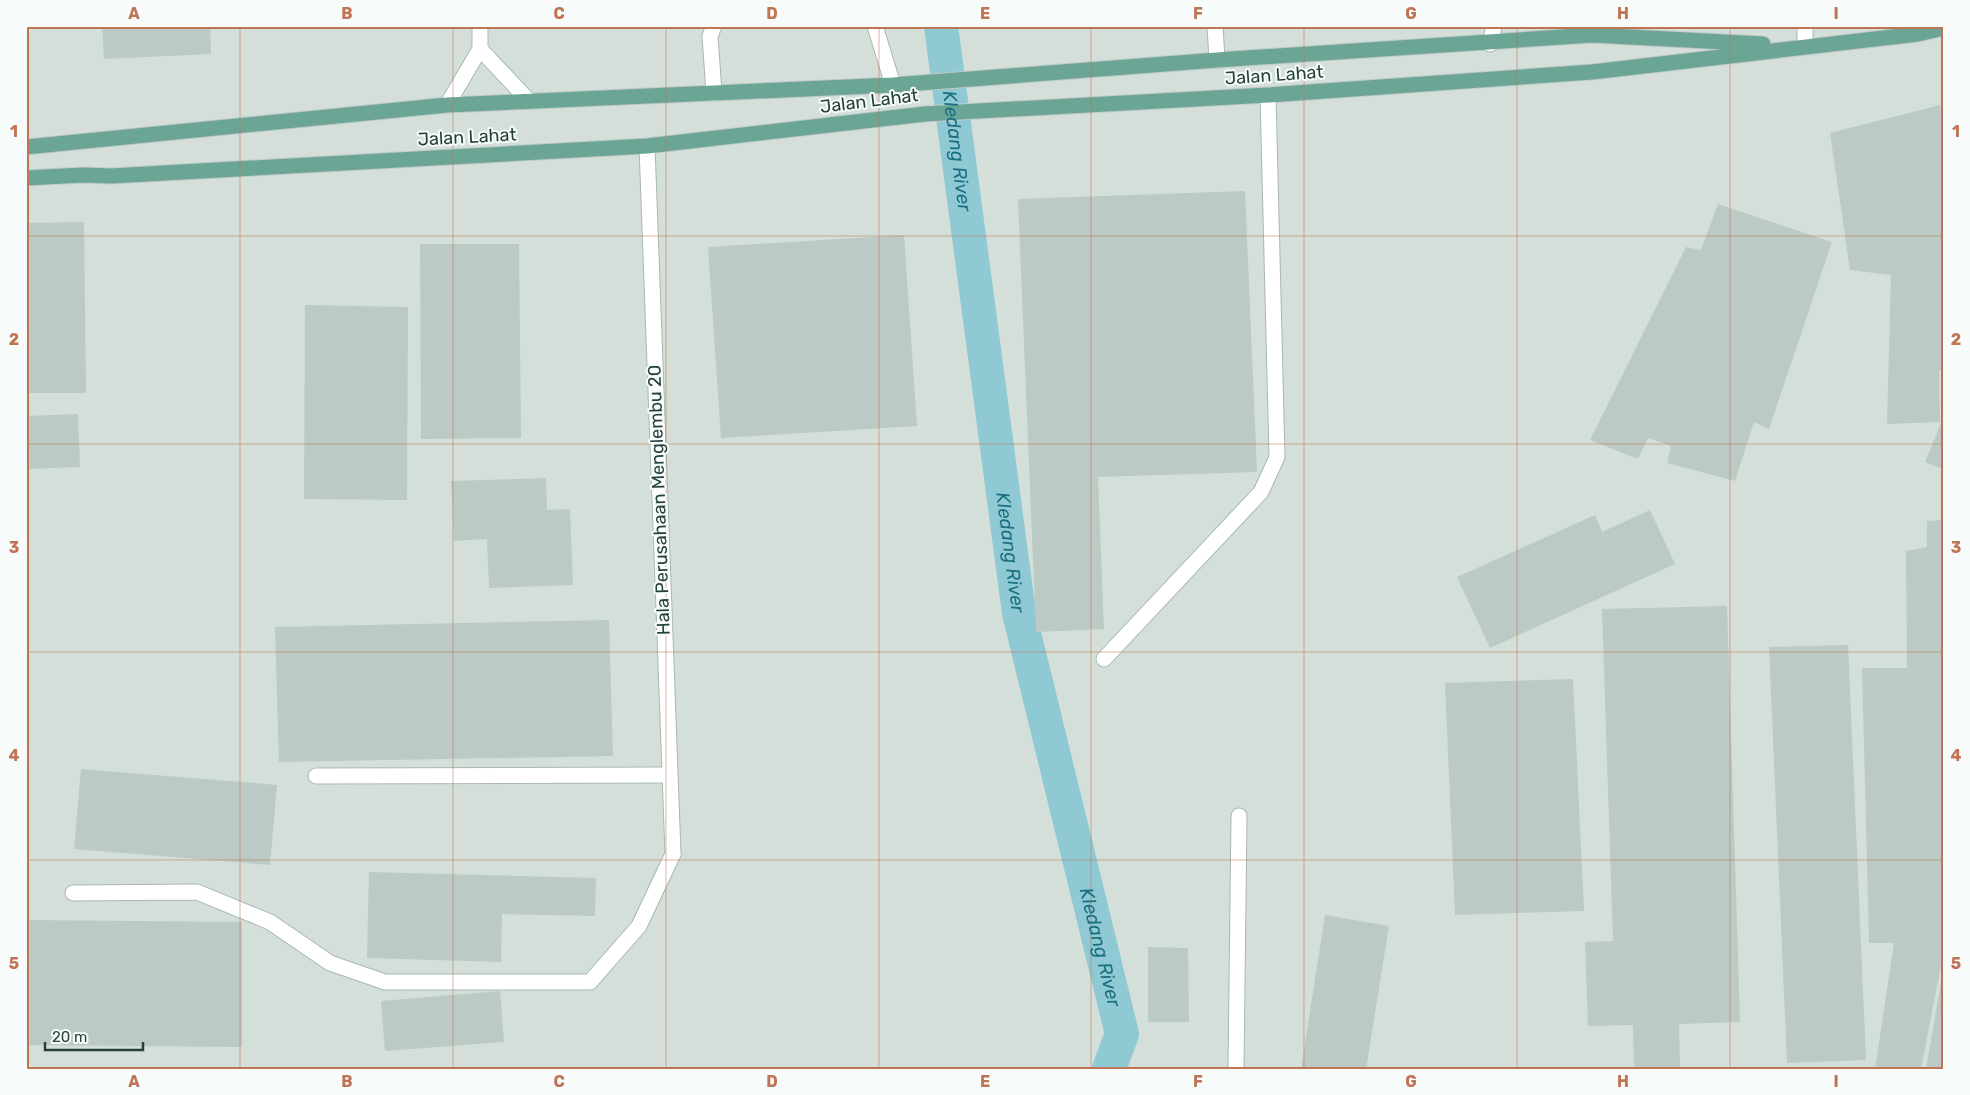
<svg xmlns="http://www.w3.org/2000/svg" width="1970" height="1095" font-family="Rubik,sans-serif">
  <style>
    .built { fill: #d4dfda }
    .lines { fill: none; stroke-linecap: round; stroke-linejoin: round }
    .canal { stroke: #8ec9d4; stroke-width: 34 }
    .building { fill: #bbcac4 }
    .lane-casing { stroke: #a8b8b2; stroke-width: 17 }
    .street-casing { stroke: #a8b8b2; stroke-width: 17 }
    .secondary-casing { stroke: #a4bbb3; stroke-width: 17 }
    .primary-casing { stroke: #c2cac8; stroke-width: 17 }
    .lane { stroke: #fff; stroke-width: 15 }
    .street { stroke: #fff; stroke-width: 15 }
    .secondary { stroke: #fff; stroke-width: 15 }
    .primary { stroke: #6aa596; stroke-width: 15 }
    .grid { fill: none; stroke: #c07456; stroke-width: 1; stroke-opacity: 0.55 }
    .labels { text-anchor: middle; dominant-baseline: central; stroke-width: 4; stroke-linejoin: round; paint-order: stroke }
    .street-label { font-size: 18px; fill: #24423a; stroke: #f7fbf9 }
    .water-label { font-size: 19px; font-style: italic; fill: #1c6f80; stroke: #f7fbf9 }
    .neatline { fill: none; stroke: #c07456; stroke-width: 2 }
    .grid-label { font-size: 16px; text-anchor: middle; font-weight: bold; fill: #c07456 }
  </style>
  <rect width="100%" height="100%" fill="#e6efeb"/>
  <!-- built -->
  <rect class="built" x="26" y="26" width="1918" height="1043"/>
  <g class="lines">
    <!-- canal -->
    <path class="canal" id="s1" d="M941,26L1019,613L1122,1034L1109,1069"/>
  </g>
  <!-- building -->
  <g class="building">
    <path d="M102,26H210L211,54L104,59Z"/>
    <path d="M1940,105L1944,137V370L1939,371L1940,422L1887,424L1891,275L1850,270L1830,133Z"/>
    <path d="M1245,191L1257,472L1098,477L1104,629L1036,632L1018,199Z"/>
    <path d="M1718,204L1832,242L1769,429L1754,422L1735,481L1667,463L1671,446L1648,438L1638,459L1590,440L1686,247L1701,250Z"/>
    <path d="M84,222L86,393H26V223Z"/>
    <path d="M904,235L917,426L721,438L708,247Z"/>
    <path d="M420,244H519L521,438L421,439Z"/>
    <path d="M305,305L408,307L407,500L304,499Z"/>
    <path d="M78,414L80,467L26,469V416Z"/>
    <path d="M1944,416V469H1943L1925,462Z"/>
    <path d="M546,478L547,510L570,509L573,585L489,588L487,539L454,541L451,481Z"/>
    <path d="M1650,510L1675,564L1490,648L1457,577L1595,515L1602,532Z"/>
    <path d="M1944,520V950L1921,1069H1875L1894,943H1869L1862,668H1907L1906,551L1927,547V521Z"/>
    <path d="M1727,606L1740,1022L1679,1024L1680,1069H1634L1633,1025L1588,1026L1585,942L1613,941L1602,609Z"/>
    <path d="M609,620L613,756L279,762L275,627Z"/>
    <path d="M1848,645L1866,1060L1787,1063L1769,647Z"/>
    <path d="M1573,679L1584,911L1455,915L1445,683Z"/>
    <path d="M81,769L277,785L270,865L74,849Z"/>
    <path d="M369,872L596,878L595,916L502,914L501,962L367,958Z"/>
    <path d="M1325,915L1389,926L1366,1069H1301Z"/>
    <path d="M26,920L242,922V1047L26,1045Z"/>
    <path d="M1148,947L1188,948L1189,1022H1148Z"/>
    <path d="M1943,971L1944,1069H1926Z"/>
    <path d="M500,991L504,1042L385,1051L381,1001Z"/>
  </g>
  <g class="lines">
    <defs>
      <g id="lane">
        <path d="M875,26L893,85"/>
        <path d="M1805,26V47"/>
        <path d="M1490,44L1494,26"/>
        <path d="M714,93L710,36L714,26"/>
        <path d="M1104,659L1261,492L1277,457L1268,95"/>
        <path d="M316,776L669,775"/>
        <path d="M73,893L197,892L270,922L330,963L385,982H590L639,926L673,854"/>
        <path d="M1236,1069L1239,816"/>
      </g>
      <g id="street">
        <path d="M1215,26L1217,60"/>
        <path d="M647,146L673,854"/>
      </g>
      <g id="secondary">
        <path d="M480,49L528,100"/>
        <path d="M447,105L480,49V26"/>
      </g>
      <g id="primary">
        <path d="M26,147L447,105L893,85L1217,60L1592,35L1763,44"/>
        <path d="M26,178L83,175L111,176L647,146L925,114L1268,95L1592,72L1918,34L1944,28"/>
      </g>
    </defs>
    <!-- lane casing -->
    <use href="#lane" class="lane-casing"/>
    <!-- street casing -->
    <use href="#street" class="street-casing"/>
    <!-- secondary casing -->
    <use href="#secondary" class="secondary-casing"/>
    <!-- primary casing -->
    <use href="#primary" class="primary-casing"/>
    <!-- lane -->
    <use href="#lane" class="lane"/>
    <!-- street -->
    <use href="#street" class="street"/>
    <!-- secondary -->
    <use href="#secondary" class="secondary"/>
    <!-- primary -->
    <use href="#primary" class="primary"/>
  </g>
  <!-- grid -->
  <path class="grid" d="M240,26V1069M453,26V1069M666,26V1069M879,26V1069M1091,26V1069M1304,26V1069M1517,26V1069M1730,26V1069M26,236H1944M26,444H1944M26,652H1944M26,860H1944"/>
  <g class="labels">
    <!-- street labels -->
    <g class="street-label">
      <text transform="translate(1274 75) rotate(-4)">Jalan Lahat</text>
      <text transform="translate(869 101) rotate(-7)">Jalan Lahat</text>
      <text transform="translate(467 137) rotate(-3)">Jalan Lahat</text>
      <text transform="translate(659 500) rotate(-92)">Hala Perusahaan Menglembu 20</text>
    </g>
    <!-- water labels -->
    <g class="water-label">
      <text stroke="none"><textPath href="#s1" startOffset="126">Kledang River</textPath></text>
      <text stroke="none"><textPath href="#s1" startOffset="531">Kledang River</textPath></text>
      <text stroke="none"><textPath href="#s1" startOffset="936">Kledang River</textPath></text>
    </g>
  </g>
  <!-- border -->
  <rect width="1970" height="1095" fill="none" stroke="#f7fbf9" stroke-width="55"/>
  <!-- scale -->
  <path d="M45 1042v8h98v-8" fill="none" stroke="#24423a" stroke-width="2.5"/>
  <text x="52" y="1042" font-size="15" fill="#24423a" stroke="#f7fbf9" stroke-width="4" paint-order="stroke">20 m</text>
  <rect x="28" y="28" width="1914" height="1040" class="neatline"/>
  <g class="grid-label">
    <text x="134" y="19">A</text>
    <text x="347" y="19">B</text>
    <text x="559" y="19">C</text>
    <text x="772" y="19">D</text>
    <text x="985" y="19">E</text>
    <text x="1198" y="19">F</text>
    <text x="1411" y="19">G</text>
    <text x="1623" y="19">H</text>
    <text x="1836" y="19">I</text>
    <text x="14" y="137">1</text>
    <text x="1956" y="137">1</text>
    <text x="14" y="345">2</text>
    <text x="1956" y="345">2</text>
    <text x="14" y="553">3</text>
    <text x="1956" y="553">3</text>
    <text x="14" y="761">4</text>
    <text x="1956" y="761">4</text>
    <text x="14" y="969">5</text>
    <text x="1956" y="969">5</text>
    <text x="134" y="1087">A</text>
    <text x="347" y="1087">B</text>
    <text x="559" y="1087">C</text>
    <text x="772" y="1087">D</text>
    <text x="985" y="1087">E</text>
    <text x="1198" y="1087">F</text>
    <text x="1411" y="1087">G</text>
    <text x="1623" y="1087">H</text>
    <text x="1836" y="1087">I</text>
  </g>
</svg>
